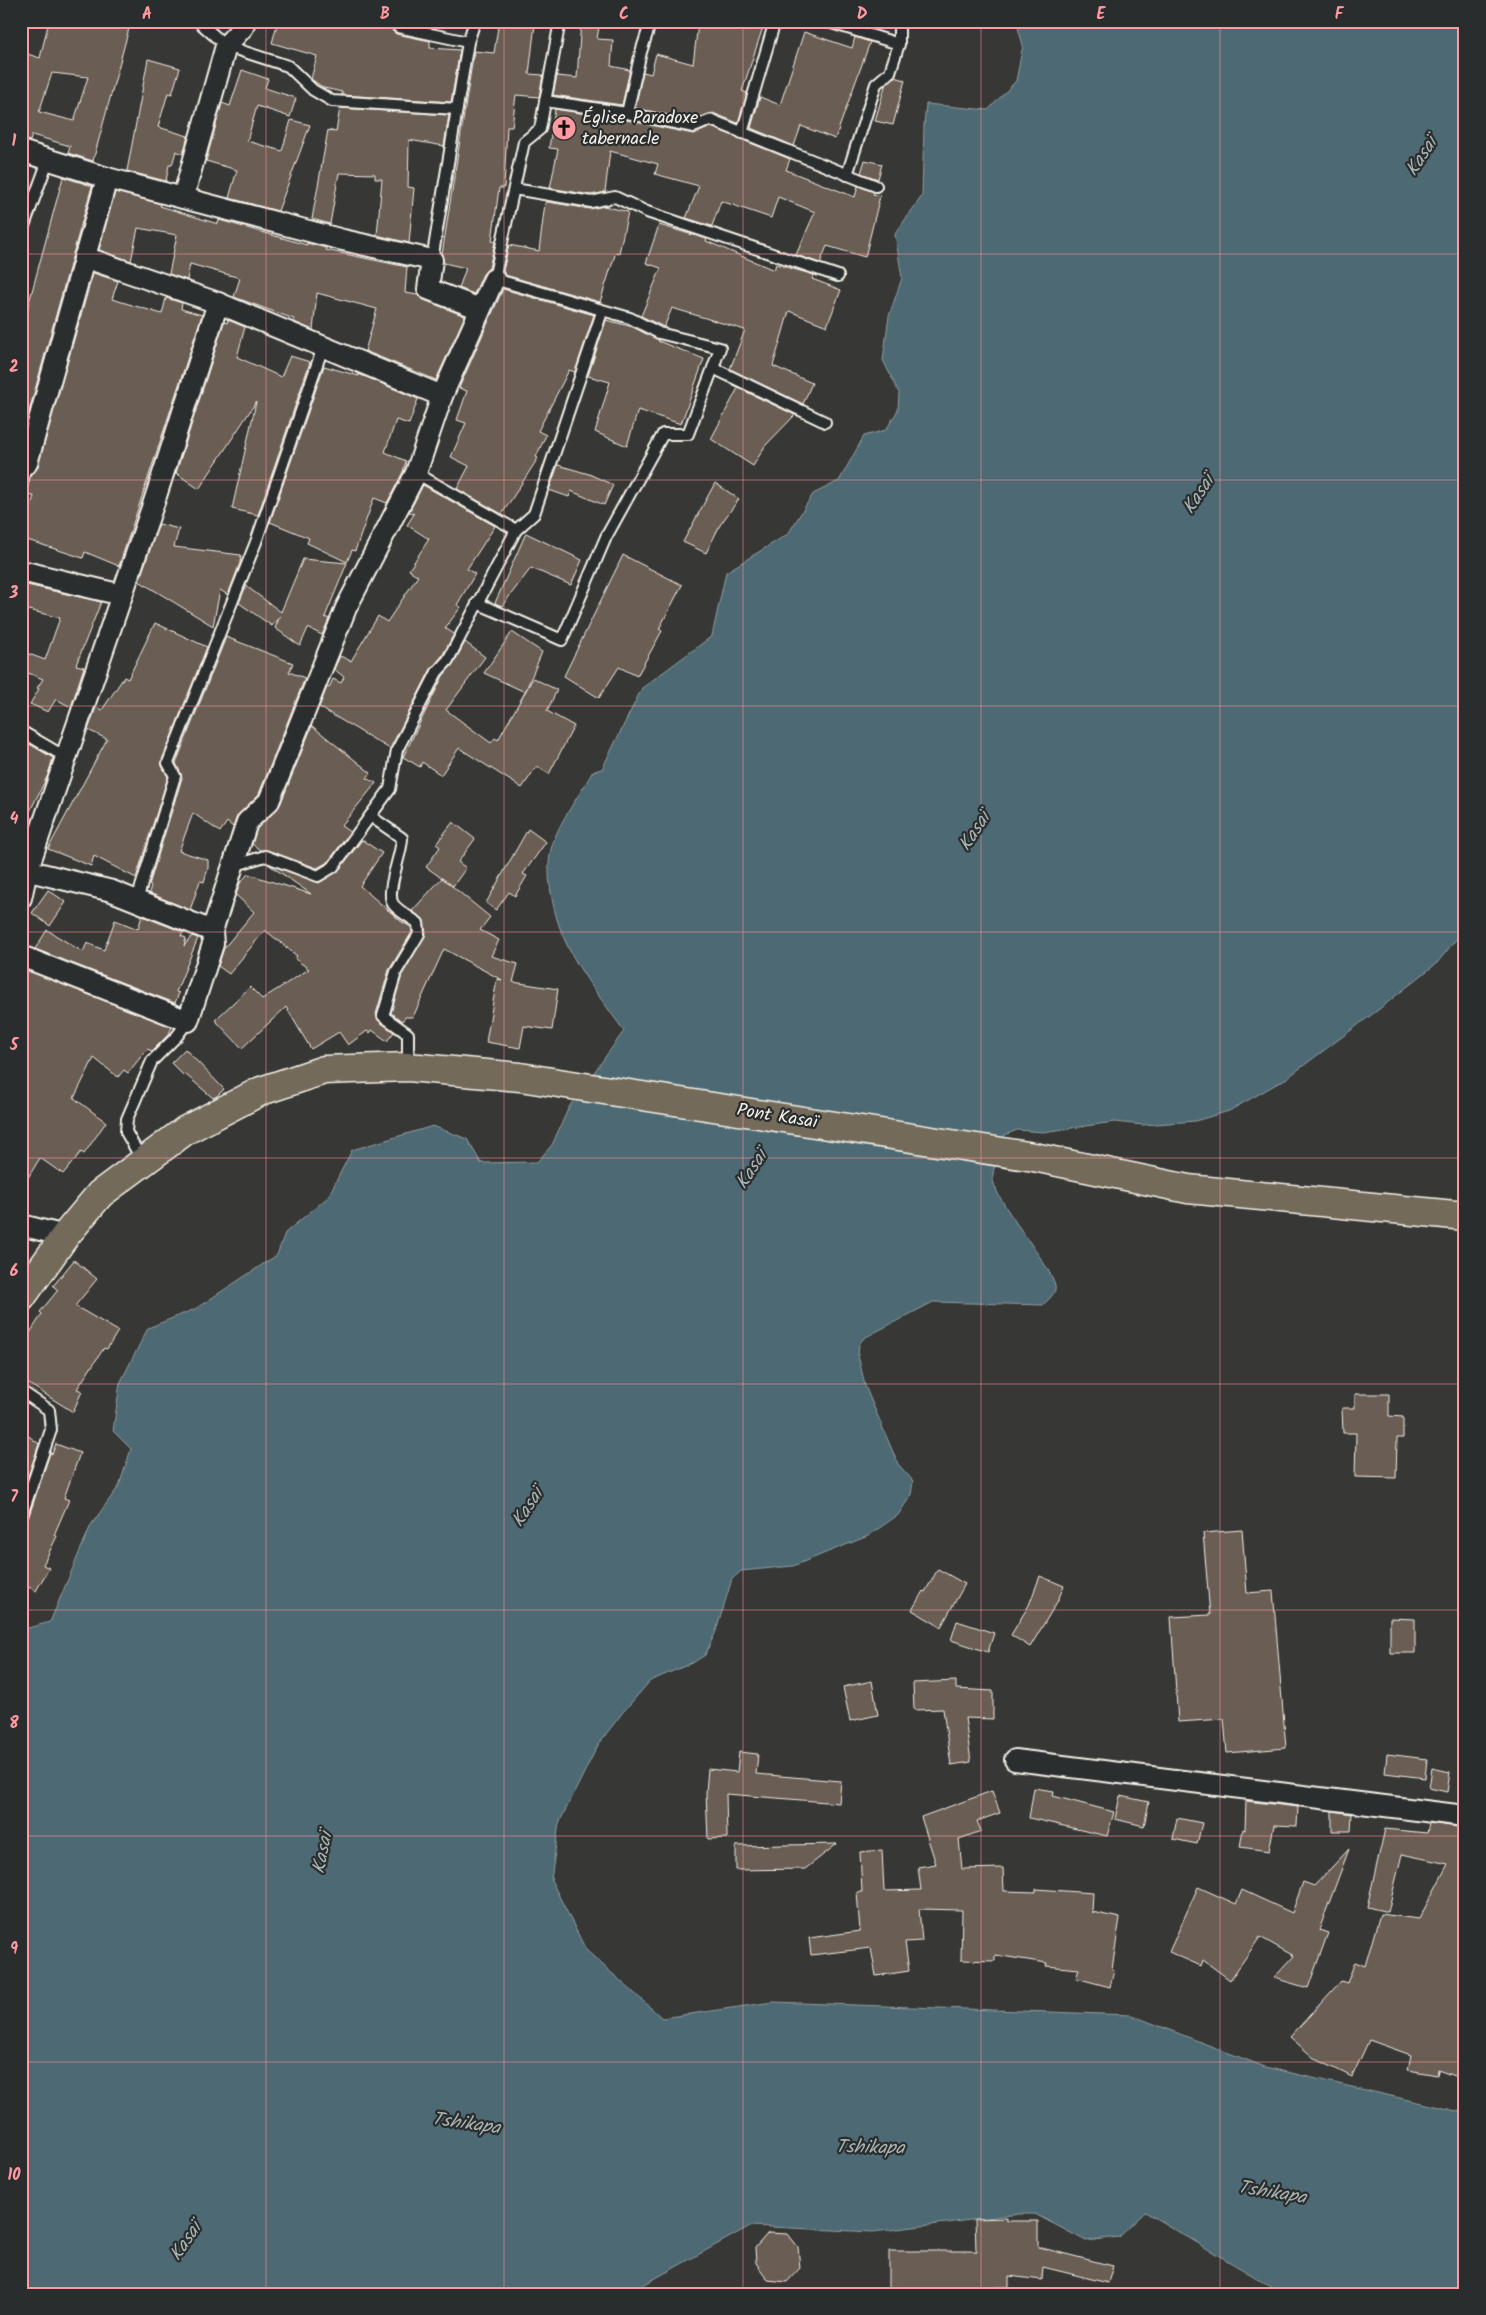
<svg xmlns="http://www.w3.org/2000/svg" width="1486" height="2315" font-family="Kalam,sans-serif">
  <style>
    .water { fill: #4e6973; stroke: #909fa2 }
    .building { fill: #6b5d52; stroke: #f4f1e8; fill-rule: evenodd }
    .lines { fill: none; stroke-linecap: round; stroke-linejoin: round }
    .lane-casing { stroke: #f4f1e8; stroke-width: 14 }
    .street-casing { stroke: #f4f1e8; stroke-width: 24 }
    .primary-casing { stroke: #f4f1e8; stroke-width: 31 }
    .lane { stroke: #2a2d2e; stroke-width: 10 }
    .street { stroke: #2a2d2e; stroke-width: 20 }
    .primary { stroke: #736b5a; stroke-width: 28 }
    .grid { fill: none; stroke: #ff9aa2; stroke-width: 1; stroke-opacity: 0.55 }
    .labels { text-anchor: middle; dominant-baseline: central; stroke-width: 4.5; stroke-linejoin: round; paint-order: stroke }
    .poi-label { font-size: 18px; fill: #f4f1e8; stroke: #2a2d2e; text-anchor: start }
    .street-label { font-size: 18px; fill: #f4f1e8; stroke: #2a2d2e }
    .water-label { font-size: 19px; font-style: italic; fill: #a9b4b3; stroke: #2a2d2e }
    .neatline { fill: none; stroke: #ff9aa2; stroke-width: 2 }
    .grid-label { font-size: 16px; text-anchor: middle; font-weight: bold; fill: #ff9aa2 }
  </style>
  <rect width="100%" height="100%" fill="#373735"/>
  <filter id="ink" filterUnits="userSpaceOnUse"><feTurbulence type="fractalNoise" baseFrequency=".02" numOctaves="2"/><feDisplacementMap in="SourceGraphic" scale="10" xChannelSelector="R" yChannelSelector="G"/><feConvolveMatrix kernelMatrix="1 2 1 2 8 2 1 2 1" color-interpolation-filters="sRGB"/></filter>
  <g filter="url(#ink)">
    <!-- water -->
    <path class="water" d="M1016,21H1465V928L1437,963L1378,1010L1287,1078L1229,1111L1195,1121L1143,1125L1114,1122L1043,1132L1017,1130L1005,1135C1002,1146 991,1170 993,1180C998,1208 1060,1274 1055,1290C1053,1296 1047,1301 1043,1305L933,1302L864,1338L859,1344L858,1355L865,1386L898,1464L913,1481L911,1495L898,1515L868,1536L793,1566L741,1571L732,1579L716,1631L705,1655L694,1662L650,1681L623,1712L599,1743L559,1823L551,1880L586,1950L662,2018L773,2002L1131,2015L1265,2067L1465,2113V2286L1418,2294H1284L1145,2212L1119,2237L1086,2241L1035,2214H1019L873,2232L750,2226L627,2294H21V1630L50,1622L91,1525L119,1486L131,1449L113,1431L120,1383L148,1328L195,1309L277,1255L285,1233L328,1197L352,1150L433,1126L467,1139L481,1163L537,1162L552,1145L569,1107L624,1031C589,981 558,949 550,886C548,869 548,854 555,837C564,815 581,793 593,771L602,769L642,688L712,636L726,572L788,534L813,494L839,481L864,436L886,430L898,410L899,393L883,360L889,316L902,278L895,234L922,196L924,125L926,104L988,110L1016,81L1023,45Z"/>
    <!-- building -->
    <g class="building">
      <path d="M49,21H131L93,161L68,153L70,146L32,135L30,141L21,139V52L40,58ZM52,73L88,77L74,121L39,112Z"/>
      <path d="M278,21H392L391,29L396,34L430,41V48L460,50L451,102L342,95V92L324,88L311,79L317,56L272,43Z"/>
      <path d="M499,21L535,24L529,74L543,75L539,97L516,95L512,127H507L504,188H499L492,241L495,242L489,268L483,274L474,294L459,288L466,268L444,263L442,254L474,51L494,53Z"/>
      <path d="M581,21H600L597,39L613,40L611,66L630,70L622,105L553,95L557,76L577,78Z"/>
      <path d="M732,21H765L742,91L747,93L738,123L713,113L693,120L635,108L643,72L651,74L656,54L693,64L698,24L729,28Z"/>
      <path d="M804,32L852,48L855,37L870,42L835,139L801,126L794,146L751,128L760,97L780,105Z"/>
      <path d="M148,59L180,68L172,94L168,93L158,127L188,136L183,154L176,151L172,165H169L166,181L127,171Z"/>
      <path d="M242,70L268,79L265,88L296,98L290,117L257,106L247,141L282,151L291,120L310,125L278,211L229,198L237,170L206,161L222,103L230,106Z"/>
      <path d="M895,77L905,80L893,125L875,121L885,86Z"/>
      <path d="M340,108L449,115L444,146L409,140L408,187L414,188L409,243L377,235L382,179H375V174L339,173L330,224L312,219L328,130L336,132Z"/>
      <path d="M555,109L626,120L693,134L711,127L790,159L786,170L855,197L858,186L874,192L873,194L880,196L865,257L827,246L820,263L796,255L815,212L778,197L771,218L721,201L712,226L686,218L699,186L655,174L658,164L610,151L605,192L591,195L550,188L558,149L549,148Z"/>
      <path d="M865,160L882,164L878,179L861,173Z"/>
      <path d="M63,177L92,186L21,440V332Z"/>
      <path d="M115,192L161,204L160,206L218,224L219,220L307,245V243L326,248V250L407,267L405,293L418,295L424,300L465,316L436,380L365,351L377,309L317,293L313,330L294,322V319L234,297L240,278L190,264L187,280L169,274L177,235L138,228L131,261L99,250Z"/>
      <path d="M548,202L590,209L604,206L628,212L619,253L616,252L600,302L505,275L503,271L509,245L539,251L545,203Z"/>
      <path d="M659,225L707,239L706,241L774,270L776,264L814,275L812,279L841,290L827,326L789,311L773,366L812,383L803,404L730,369L745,330L672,308L664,327L641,316L661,268L646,263Z"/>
      <path d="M93,273L118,281L112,299L162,314L166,298L182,303L181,309L202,315L119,566L85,552L83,558L21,538L34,496L21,495V493L26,490L31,474L38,466Z"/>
      <path d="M503,289L594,315L575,372L569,370L538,431L546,435L536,457L538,458L502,514L457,489L469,466L451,457L466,423L457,420L467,391L459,388Z"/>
      <path d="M228,320L245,327L237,357L281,377L290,356L310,362L258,515L232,509L256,402L199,489L176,473L224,322L227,323Z"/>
      <path d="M606,320L633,327L659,340L658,341L704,359L681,424L638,410L627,446L595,432L610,382L588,376Z"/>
      <path d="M324,366L359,376V374L418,399L409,424L396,420L385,452L406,461L403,472L387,503L374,498L355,551L352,550L347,562L307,543L309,538L270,522Z"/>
      <path d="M738,388L795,415L765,446L753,466L711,439Z"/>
      <path d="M558,465L589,474L613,485L604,505L571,491L569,497L549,490Z"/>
      <path d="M715,483L739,499L720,525L706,553L683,542Z"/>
      <path d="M423,485L495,526L467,569L475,574L457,605L461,607L445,628L454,634L442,656L431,669L390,749L319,707L327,687L329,688L333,679L341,683L344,677L334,669L340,656L351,661L378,616L387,622L418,576L409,570L429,539L407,525L414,514L409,512Z"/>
      <path d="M159,524L179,529L174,547L241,555L240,563L228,595L220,590L213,626L139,581Z"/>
      <path d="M526,533L582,560L571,585L531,568L502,606L495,603Z"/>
      <path d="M623,555L682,585L659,629L662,631L637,676L619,667L599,698L564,676Z"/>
      <path d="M303,559L347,563L325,617L329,619L322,635L308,628L300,646L275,628L280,616L272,626L239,603L246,586L281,612Z"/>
      <path d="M27,585L101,602L76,665L84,667L71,707L56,699L48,712L30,704L39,689L37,688L43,679L21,670V651L45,660L60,618L21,608Z"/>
      <path d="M155,623L207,647L162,760V766L168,777L136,878L94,856L91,866L48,849L107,739L88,730L96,707L102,710L124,677L128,679Z"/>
      <path d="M512,632L542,652L525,692L484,673Z"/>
      <path d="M226,637L293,663L289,672L305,678L259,794L239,814L233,827L227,822L220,832L193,813L179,851L208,860V868L204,882L200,881L190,910L149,893L151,886L149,885L182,778L176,763Z"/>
      <path d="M465,642L485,657L446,710L491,743L495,738L498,740L533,678L557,690L547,711L574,726L549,774L537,766L522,788L459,748L441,775L422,762L420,767L403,757L443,676L454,663Z"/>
      <path d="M312,726L371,773L367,778L376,783L341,826L350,832L328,862L317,868L267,850H260L252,844L257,828L280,805Z"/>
      <path d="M21,739L53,758L48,775L21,829Z"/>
      <path d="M453,822L475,839L458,862L466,868L453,886L426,867L440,847L436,844Z"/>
      <path d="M528,829L546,842L523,874L527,876L515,896L509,892L496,910L486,903Z"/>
      <path d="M362,840L382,853L360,886L402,922L411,927L412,932L389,970L376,1014L379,1021L394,1032L387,1041L372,1030L370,1033L367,1031L348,1045L339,1032L311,1049L286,1007L242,1048L215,1020L250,987L262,999L309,969L295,959L297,956L265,930L229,974L218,966L224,948L254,912L236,895L240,883L248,874L311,894L268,864L319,883L338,871Z"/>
      <path d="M442,878L490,917L480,930L499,940L491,956L518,964L513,982L558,989L552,1030L524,1026L520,1048L486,1042L497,979L502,980L444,949L413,1017H405L402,1021L391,1013L402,975L426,934L424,920L412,911Z"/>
      <path d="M48,890L66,902L50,926L32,913Z"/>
      <path d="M142,916L183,932L181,936L186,938L184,946L192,936L198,938L176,992L179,993L175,1003L35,949L47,930L83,952L87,943L104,950L115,920L138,929Z"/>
      <path d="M26,970L172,1027L169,1034L152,1051L147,1049L128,1073L124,1070L118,1077L94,1058L74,1098L106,1122L84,1154L81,1152L63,1174L40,1158L21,1189V980Z"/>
      <path d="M185,1049L224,1089L217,1096L213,1098L185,1074L183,1075L171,1063Z"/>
      <path d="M74,1260L97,1279L75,1306L118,1331L107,1349L104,1348L77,1389L82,1391L73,1412L21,1379V1347L42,1314L40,1312L58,1290L53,1286Z"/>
      <path d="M1355,1394H1389V1416L1403,1417V1438H1397L1396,1478L1355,1477L1356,1433H1343L1342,1408H1355Z"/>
      <path d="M22,1431L39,1444L22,1494Z"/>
      <path d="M56,1444L80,1453L64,1498L69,1500L54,1535L57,1536L43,1565L49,1568L36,1591L21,1583V1524L28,1519L50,1453L52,1454Z"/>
      <path d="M1242,1530L1247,1593L1273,1591L1286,1748L1227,1753L1224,1719L1178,1722L1171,1617L1210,1615L1203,1533Z"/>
      <path d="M938,1569L965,1584L941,1627L912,1610L923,1591L925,1592Z"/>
      <path d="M1040,1576L1064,1586L1057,1602L1030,1647L1011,1635L1029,1605Z"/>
      <path d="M1390,1618L1415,1619V1653H1390Z"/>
      <path d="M957,1621L994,1633L988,1652L951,1640Z"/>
      <path d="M872,1681L878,1715L850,1721L843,1687Z"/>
      <path d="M956,1681V1689L993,1691V1719L965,1718L971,1762L951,1765L943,1709L914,1710L913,1683Z"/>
      <path d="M739,1752L758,1754L756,1774L841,1781L839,1803L726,1794L727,1838L708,1839L706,1792L708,1769L737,1772Z"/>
      <path d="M1387,1754L1427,1759L1425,1778L1385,1773Z"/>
      <path d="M1432,1768L1450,1772L1447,1792L1429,1788Z"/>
      <path d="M1034,1788L1054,1791L1053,1796L1114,1812L1107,1836L1029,1818Z"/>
      <path d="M992,1791L1000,1813L977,1821L981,1831L959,1839L962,1869L1003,1868L1004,1891L1036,1892V1889L1093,1893L1092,1912L1120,1918L1112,1969L1114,1970L1110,1987L1076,1978L1079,1969L1046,1966L1047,1963L995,1955V1961L961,1960L962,1910L919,1909L922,1941L905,1942L909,1971L876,1976L871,1948L811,1955L809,1938L860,1931L857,1892H862L860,1852L882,1850L884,1891L921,1890L918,1867L936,1864L921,1817Z"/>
      <path d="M1120,1796L1149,1802L1144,1826L1115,1819Z"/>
      <path d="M1246,1801L1298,1807L1297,1826L1274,1825L1269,1851L1240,1847L1243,1829L1245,1830Z"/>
      <path d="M1332,1811L1352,1814L1351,1831H1332Z"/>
      <path d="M1177,1818L1202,1823L1197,1844L1173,1839Z"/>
      <path d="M1429,1823L1465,1828V2022L1458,2056L1465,2058V2080L1438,2070L1437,2075L1408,2070L1411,2055L1369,2040L1352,2077L1314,2058L1290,2037L1341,1981L1347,1983L1355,1962L1365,1966L1380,1914L1419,1919L1448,1864L1402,1854L1388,1912L1367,1907L1385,1829L1427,1833Z"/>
      <path d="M837,1844L805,1869L736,1870V1846Z"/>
      <path d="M1349,1849L1319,1930L1328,1933L1308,1988L1274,1978L1294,1956L1260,1937L1230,1980L1203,1960L1201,1966L1169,1952L1198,1887L1236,1904L1242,1890L1292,1913L1303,1882L1314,1886Z"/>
      <path d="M1007,2218V2221H1038V2247L1113,2266L1108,2283L1043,2267L1042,2280L1009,2276V2287H968V2294H889V2251H976L975,2219Z"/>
      <path d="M768,2233L788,2234L798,2247L800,2268L787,2282L768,2280L756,2263L755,2248Z"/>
    </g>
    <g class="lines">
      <defs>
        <g id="lane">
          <path d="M198,21L226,46L288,66L313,90L332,101L457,109"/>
          <path d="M399,21L398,27L468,42"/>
          <path d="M560,21L540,129L524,142L494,279L630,318L659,333L720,348L713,368L825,422"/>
          <path d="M825,21L899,44"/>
          <path d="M545,101L627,113L694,127L711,120L876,186"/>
          <path d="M627,113L641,52L651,21"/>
          <path d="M742,133L775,21"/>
          <path d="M847,175L876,84L890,72L899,44V21"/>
          <path d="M514,189L591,202L615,197L647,212L838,276"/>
          <path d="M21,234L49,158"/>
          <path d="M432,260L468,42L475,21"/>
          <path d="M416,473L516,530"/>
          <path d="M21,486L27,463"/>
          <path d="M477,603L562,640L606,537L663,434H688L713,368"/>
          <path d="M21,731L67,758"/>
          <path d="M370,816L402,838C402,855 385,891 393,904C398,911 411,918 418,923L419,934L396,972L383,1016L408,1034V1065"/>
          <path d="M233,866L265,856L318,876L333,867L390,789L397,750L437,672L448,660L516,530L534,514L602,312"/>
          <path d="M137,900L175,776L168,763L256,542L323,347"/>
          <path d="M142,1160L126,1132L127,1119L152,1061L177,1036L188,1021"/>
          <path d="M21,1391L49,1410L51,1430L21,1517"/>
        </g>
        <g id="street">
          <path d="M21,151L107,178L343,240L432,260L428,289L480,309"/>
          <path d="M183,198L226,46L243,27L245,21"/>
          <path d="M84,257L218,303L442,396"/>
          <path d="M21,461L27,463L107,178"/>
          <path d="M21,571L122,595"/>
          <path d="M21,869L112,891L212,931L213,944L188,1021L21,956"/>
          <path d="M21,898L27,871L155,499L218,303"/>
          <path d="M212,931L247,822L269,801L346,608L416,473L442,396L494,279"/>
          <path d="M21,1225L65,1236"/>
          <path d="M1015,1760L1465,1816"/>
        </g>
        <path id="primary" d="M21,1298L65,1236L100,1194L186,1130L261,1091L324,1070L408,1067L520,1077L1034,1157L1188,1189L1465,1216"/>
      </defs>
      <!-- lane casing -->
      <use href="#lane" class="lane-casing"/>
      <!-- street casing -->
      <use href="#street" class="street-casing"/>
      <!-- primary casing -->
      <use href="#primary" class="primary-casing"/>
      <!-- lane -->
      <use href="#lane" class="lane"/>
      <!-- street -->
      <use href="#street" class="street"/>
      <!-- primary -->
      <use href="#primary" class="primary"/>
    </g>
  </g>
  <!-- grid -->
  <path class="grid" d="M266,21V2294M504,21V2294M743,21V2294M981,21V2294M1220,21V2294M21,254H1465M21,480H1465M21,706H1465M21,932H1465M21,1158H1465M21,1384H1465M21,1610H1465M21,1836H1465M21,2062H1465"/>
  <!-- icons -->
  <defs>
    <symbol id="church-disc" viewBox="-11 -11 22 22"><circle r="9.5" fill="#ff9aa2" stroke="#2a2d2e"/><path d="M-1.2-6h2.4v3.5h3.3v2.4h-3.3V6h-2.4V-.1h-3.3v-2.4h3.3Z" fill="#111"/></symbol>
  </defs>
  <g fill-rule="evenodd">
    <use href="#church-disc" x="550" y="114" width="28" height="28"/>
  </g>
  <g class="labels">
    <!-- poi labels -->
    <g class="poi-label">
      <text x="582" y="118">Église Paradoxe<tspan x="582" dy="21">tabernacle</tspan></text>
    </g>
    <!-- street labels -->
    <g class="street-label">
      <text transform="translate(777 1117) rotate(9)">Pont Kasaï</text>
    </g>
    <!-- water labels -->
    <g class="water-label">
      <text transform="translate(1422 157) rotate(-57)">Kasaï</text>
      <text transform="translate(1199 495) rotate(-57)">Kasaï</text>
      <text transform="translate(975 832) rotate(-57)">Kasaï</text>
      <text transform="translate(752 1170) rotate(-57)">Kasaï</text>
      <text transform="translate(528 1508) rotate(-57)">Kasaï</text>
      <text transform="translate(323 1853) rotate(-79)">Kasaï</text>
      <text transform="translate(466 2124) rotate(8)">Tshikapa</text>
      <text transform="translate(870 2148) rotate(1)">Tshikapa</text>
      <text transform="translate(1272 2193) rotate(9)">Tshikapa</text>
      <text transform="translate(186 2242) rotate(-56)">Kasaï</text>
    </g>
  </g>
  <!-- margin -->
  <rect width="1486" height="2315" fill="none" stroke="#2a2d2e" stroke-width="55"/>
  <rect x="28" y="28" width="1430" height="2260" class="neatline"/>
  <g class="grid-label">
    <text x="147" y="19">A</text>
    <text x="385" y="19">B</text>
    <text x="624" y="19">C</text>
    <text x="862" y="19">D</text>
    <text x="1101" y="19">E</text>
    <text x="1339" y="19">F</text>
    <text x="14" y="146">1</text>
    <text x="14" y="372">2</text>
    <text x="14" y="598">3</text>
    <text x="14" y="824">4</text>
    <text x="14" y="1050">5</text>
    <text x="14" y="1276">6</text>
    <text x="14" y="1502">7</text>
    <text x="14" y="1728">8</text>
    <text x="14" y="1954">9</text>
    <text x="14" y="2180">10</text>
  </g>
</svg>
